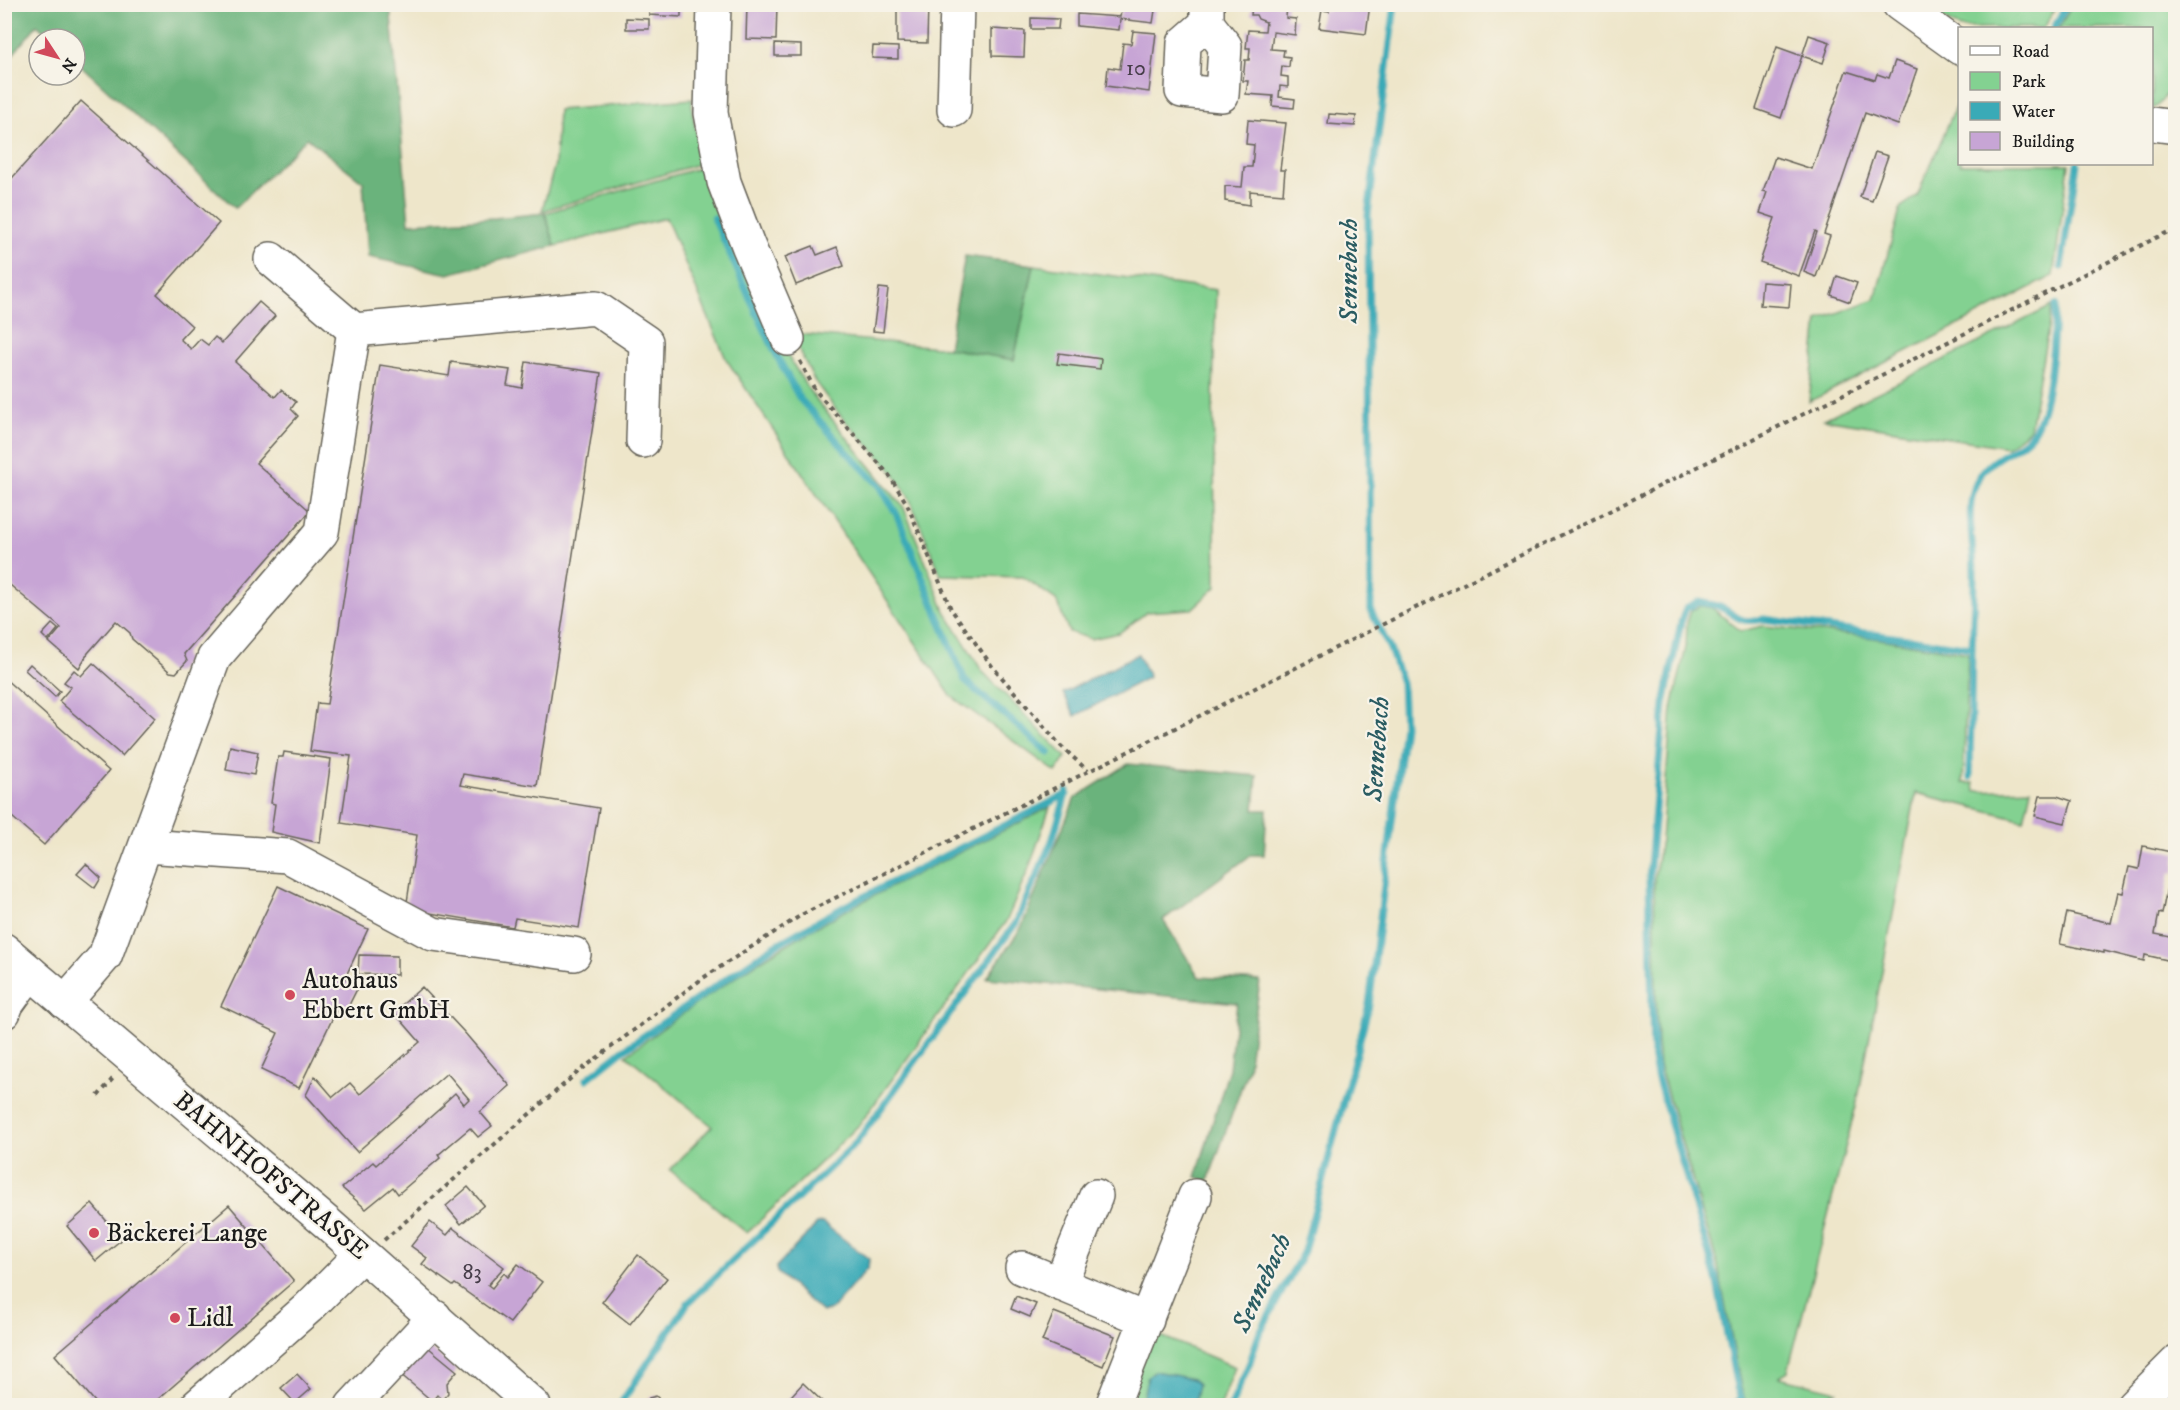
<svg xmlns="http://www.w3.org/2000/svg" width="2180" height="1410" font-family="'IM FELL DW Pica',serif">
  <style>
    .green { fill: #83d191; stroke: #507656; stroke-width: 1.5 }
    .forest { fill: #6ab37b; stroke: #43684c; stroke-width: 1.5 }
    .water { fill: #3aaab7; stroke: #2b636a; stroke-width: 1.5 }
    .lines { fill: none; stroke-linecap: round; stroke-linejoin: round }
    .stream { stroke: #3aaab7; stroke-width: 7 }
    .building { fill: #c7a5d5 }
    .minor-casing { stroke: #666359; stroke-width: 36 }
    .major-casing { stroke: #666359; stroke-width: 36 }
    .path { stroke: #666359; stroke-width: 4; stroke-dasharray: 4.5 4.5; stroke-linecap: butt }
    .minor { stroke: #fff; stroke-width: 33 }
    .major { stroke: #fff; stroke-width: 33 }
    .poi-dot { fill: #d1495b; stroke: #f7f3e8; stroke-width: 2 }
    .labels { text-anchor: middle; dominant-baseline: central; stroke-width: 4.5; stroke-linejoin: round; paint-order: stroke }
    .number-label { font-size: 22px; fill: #473e4a }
    .poi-label { font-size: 26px; fill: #1c1c1c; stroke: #f7f3e8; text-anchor: start }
    .street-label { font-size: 26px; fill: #1c1c1c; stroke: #f7f3e8 }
    .water-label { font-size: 27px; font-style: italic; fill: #2a5c62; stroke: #f7f3e8 }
  </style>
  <rect width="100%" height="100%" fill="#f7f3e8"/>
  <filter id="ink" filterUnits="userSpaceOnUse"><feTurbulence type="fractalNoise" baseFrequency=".0167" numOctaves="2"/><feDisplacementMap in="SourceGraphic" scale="12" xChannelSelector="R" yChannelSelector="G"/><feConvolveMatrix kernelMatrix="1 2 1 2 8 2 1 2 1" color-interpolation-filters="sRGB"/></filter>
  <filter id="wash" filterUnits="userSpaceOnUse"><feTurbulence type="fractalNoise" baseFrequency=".008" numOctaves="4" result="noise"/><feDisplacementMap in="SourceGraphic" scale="24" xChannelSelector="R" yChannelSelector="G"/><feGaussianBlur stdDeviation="1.35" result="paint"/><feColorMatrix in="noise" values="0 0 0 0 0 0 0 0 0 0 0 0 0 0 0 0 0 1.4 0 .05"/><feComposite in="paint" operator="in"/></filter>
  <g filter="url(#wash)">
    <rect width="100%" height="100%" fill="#eee6ca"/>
    <!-- green -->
    <g class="green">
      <path d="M1918,5H2057L2044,28H1960Z"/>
      <path d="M2072,5H2175C2175,33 2180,96 2152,109V28H2059Z"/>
      <path d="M692,99V110L702,163L542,211L555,164L558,110Z"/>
      <path d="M1959,99L1960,164H2069L2053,276L1809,402L1818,320L1875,299L1901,207L1917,196Z"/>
      <path d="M706,166L779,342L811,393L904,508L945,611L982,671L1066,757L1056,772L951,696L726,359L666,218L555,246L545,213Z"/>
      <path d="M1034,265L1216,290L1213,394L1216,587L1192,609L1147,612L1119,633L1091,639L1069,632L1056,600L1023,577L941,575L908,495L889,467L839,414L814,380L791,333L948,348L1014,360Z"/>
      <path d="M2052,306L2030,429L2007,447L1824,419Z"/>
      <path d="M1701,606L1712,608L1741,631L1763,626L1860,636L1968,653L1963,783H1974L1975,791L2031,789L2024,820L1916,793L1858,1098L1788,1371L1779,1377L1837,1391L1813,1405H1739L1745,1400L1741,1387L1718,1266L1659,1065L1657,1043L1654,879L1661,840L1672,708L1686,647L1687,623L1691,610Z"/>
      <path d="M1050,807L1029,868L1007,920L860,1124L747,1233L670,1170L712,1126L626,1055C675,1019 724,983 776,951C863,897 959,854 1050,807Z"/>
      <path d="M1149,1331L1235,1367L1221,1405L1118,1406Z"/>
    </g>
    <!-- forest -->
    <g class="forest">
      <path d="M5,4L390,5L409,223L495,218L545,213L555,246L448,274L368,257L363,182L307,138L235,208L75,60V39H52L37,25L5,64Z"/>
      <path d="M965,256L1034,265L1014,360L948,348Z"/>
      <path d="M1128,764L1257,776L1254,810H1267L1264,855H1251L1163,920L1199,977L1260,981L1248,1069L1208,1181L1196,1177L1229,1069L1237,1003L987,978L1021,928L1075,798Z"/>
    </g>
    <!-- water -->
    <g class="water">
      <path d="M1138,654L1149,677L1075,716L1063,693Z"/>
      <path d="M823,1223L869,1259L868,1268L831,1310L822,1312L777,1272L776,1267L817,1224Z"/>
      <path d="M1155,1371L1192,1379L1198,1384L1194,1405H1141L1148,1376Z"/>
    </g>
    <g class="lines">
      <!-- stream -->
      <g class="stream">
        <path d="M2054,28L2067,4"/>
        <path d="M714,218L752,303L781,364L800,399L847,452L880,486L896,513L965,681L1049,753"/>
        <path d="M2061,267L2077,164"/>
        <path d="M1970,777L1972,648"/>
        <path d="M587,1079L622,1051L774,946L847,905L1067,794"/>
        <path d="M619,1406L688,1303L856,1143L1016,923L1052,841L1067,791"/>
        <path d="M1231,1406L1250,1362L1259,1334L1304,1251L1369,1005L1404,726L1402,683L1390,649L1371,611L1368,215L1395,4"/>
        <path d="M1732,1406L1741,1398L1737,1388L1717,1282L1657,1076L1653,1054L1649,879L1664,704L1681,622L1686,608L1698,602C1704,603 1712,604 1718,606C1741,616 1734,624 1764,619L1972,648C1973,623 1974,597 1974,571C1974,542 1964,508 1977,481C1987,458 2013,453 2029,437C2051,415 2053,337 2056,305"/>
      </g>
    </g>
    <g id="blocks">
      <!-- building -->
      <g class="building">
        <path d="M650,4H681V17L649,15Z"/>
        <path d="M747,4H777L776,40L746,39Z"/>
        <path d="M897,4H928L927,43L897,42Z"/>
        <path d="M1122,4H1156L1153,23L1120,19L1119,30L1077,26V14L1120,17Z"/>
        <path d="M1252,4H1287L1286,18L1296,19L1295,35L1273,32L1271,49L1284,50L1283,56L1290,57L1289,67L1282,66L1281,76L1288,77V87L1280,86L1279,97L1295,99L1294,108L1272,106L1273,96L1246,94L1248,81H1243L1245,60H1249L1250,48H1246L1248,30L1265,31L1266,22L1258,19L1256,15H1251Z"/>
        <path d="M1329,4H1370L1366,34L1319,28L1322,10L1329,11Z"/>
        <path d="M626,18L649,19V29H626Z"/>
        <path d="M1031,18L1059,19L1058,29H1031Z"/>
        <path d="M992,29L1025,31L1024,57L992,56Z"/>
        <path d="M1133,31L1156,33L1149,92L1106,86L1108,67L1120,69L1123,43L1131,44Z"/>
        <path d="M1809,35L1830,42L1823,63L1802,56Z"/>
        <path d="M775,44L801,45V56H775Z"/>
        <path d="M873,46L898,47V59L872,58Z"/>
        <path d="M1777,47L1802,56L1781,118L1756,109Z"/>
        <path d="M1895,61L1917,69L1898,125L1865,113L1824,234L1830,236L1816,277L1804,272L1817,232L1815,231L1799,276L1760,262L1775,218L1760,213L1767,192L1763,191L1775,157L1812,169L1846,71L1875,80L1877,74L1889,78Z"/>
        <path d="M81,101L219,223L157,294L192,326L180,339L191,349L200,339L208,345L215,337L222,343L259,302L275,316L235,362L275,397L281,390L296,402L291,409L298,416L256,463L310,511L184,654L187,661L176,673L170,672L132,639L130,633L116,621L88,653L79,668L49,642L61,628L4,580V187Z"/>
        <path d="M1329,114L1356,116L1355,126L1328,124Z"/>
        <path d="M1248,120L1286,123L1280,170H1285L1283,194L1250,191V205L1225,201V186L1242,187L1244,167H1252L1254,145L1246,144Z"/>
        <path d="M1875,152L1888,156L1872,201L1860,197Z"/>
        <path d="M813,246L817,255L837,247L844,266L796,285L785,257Z"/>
        <path d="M1837,276L1857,283L1850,302L1831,295Z"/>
        <path d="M1762,282L1791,284L1789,307L1760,305Z"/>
        <path d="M879,288L888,289L883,332L873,331Z"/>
        <path d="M1059,353L1101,359L1100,369L1057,364Z"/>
        <path d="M451,362L510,370L507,385L522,388L526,362L601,373L537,786L463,774L460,785L599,808L579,928L515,918L513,927L406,909L417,835L341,823L351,756L310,751L317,703L327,704L380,365L449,376Z"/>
        <path d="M52,624L58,629L48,641L42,635Z"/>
        <path d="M93,663L155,718L122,756L59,701L71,687L64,682L74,670L81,676Z"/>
        <path d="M30,664L60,691L55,697L25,670Z"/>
        <path d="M4,678L109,771L44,845L4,810Z"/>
        <path d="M230,746L258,752L254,775L226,770Z"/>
        <path d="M284,752L331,759L320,843L271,832L275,804L271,803L278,757H283Z"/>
        <path d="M2040,796H2057L2072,801L2065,823L2035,816Z"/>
        <path d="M2143,846L2176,853L2174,873L2170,872L2162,914L2159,913L2155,934L2176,938V962L2145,955L2144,961L2104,951V953L2060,944L2067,913L2111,923L2118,892L2123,893L2129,867L2139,869Z"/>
        <path d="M86,864L101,878L95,888L77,874Z"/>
        <path d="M278,886L368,929L345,978L359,985L346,1011L338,1007L299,1088L261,1070L278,1033L221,1006Z"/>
        <path d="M359,955L397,956V975L358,974Z"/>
        <path d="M422,987L464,1032L510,1086L480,1112L492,1126L478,1137L470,1128L438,1155L440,1158L398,1194L393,1187L366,1209L342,1188L373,1162L376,1165L444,1105L443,1104L455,1093L464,1104L469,1099L447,1073L357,1152L306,1095L315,1076L333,1097L350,1083L360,1094L420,1042L394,1012Z"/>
        <path d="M468,1187L484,1205L461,1224L446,1206Z"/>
        <path d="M92,1204L122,1239L96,1261L67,1226Z"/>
        <path d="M229,1205L294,1281L150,1406H93L96,1403L55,1355Z"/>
        <path d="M430,1222L447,1235L453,1228L504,1267L488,1285L492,1288L504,1273L508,1277L518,1264L542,1282L510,1323L455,1284L453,1286L422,1264L427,1258L411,1246Z"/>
        <path d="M638,1255L667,1278L630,1324L602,1302Z"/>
        <path d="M1016,1296L1036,1304L1030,1317L1011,1309Z"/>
        <path d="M1054,1312L1115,1336L1103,1366L1042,1341Z"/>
        <path d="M423,1343L457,1371L447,1383L448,1393L442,1400L437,1395L432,1401L399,1373Z"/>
        <path d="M297,1374L311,1389L295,1403L281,1388Z"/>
        <path d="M803,1383L827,1406H782Z"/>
        <path d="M656,1396L667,1406H645L649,1398Z"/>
      </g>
    </g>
  </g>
  <g filter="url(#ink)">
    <use href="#blocks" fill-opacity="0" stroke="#666359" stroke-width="1.5"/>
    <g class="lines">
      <defs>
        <g id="minor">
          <path d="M714,4L711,113L724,182L748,245L788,339"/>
          <path d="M1899,4L1960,48"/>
          <path d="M1207,23L1184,43L1182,91L1222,95L1225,46L1207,23V4"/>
          <path d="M954,110L957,4"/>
          <path d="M2152,124L2176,127"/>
          <path d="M271,259L354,330L596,308L646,342L643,441"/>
          <path d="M146,846L288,856L433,934L574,954"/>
          <path d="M65,1002L105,956L214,658L322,532L354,330"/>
          <path d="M4,1012L7,1004L30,972"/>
          <path d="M1022,1268L1147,1320"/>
          <path d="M1060,1284L1096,1196"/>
          <path d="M197,1406L308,1308L362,1254"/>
          <path d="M352,1406L435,1317"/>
          <path d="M1112,1406L1195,1196"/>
          <path d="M2133,1406L2176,1363"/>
        </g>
        <path id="major" d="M4,950L326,1222L534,1406"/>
      </defs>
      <!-- minor casing -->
      <use href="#minor" class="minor-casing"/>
      <!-- major casing -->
      <use href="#major" class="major-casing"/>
      <!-- path -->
      <g class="path">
        <path d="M800,361L815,390L889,475L907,504L951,609L992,666L1061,746L1088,771"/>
        <path d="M98,1096L115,1076"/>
        <path d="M384,1240L577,1073L703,978L803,914L2176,228"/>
      </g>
      <!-- minor -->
      <use href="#minor" class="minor"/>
      <!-- major -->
      <use href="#major" class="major"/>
    </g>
  </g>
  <!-- markers -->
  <g class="poi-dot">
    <circle cx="290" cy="995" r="6"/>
    <circle cx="94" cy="1233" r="6"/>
    <circle cx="175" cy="1318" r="6"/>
  </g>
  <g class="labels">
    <!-- number labels -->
    <g class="number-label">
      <text x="1136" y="68">10</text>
      <text x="472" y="1272">83</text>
    </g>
    <!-- poi labels -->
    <g class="poi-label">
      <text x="302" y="980">Autohaus<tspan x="302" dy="30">Ebbert GmbH</tspan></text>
      <text x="106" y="1233">Bäckerei Lange</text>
      <text x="187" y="1318">Lidl</text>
    </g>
    <!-- street labels -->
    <g class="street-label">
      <text transform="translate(271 1176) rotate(40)">BAHNHOFSTRASSE</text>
    </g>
    <!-- water labels -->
    <g class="water-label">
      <text transform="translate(1349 271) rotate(-90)">Sennebach</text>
      <text transform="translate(1377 749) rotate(-86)">Sennebach</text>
      <text transform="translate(1262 1283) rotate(-65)">Sennebach</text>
    </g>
  </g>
  <!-- margin -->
  <rect width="2180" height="1410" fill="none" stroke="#f7f3e8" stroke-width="24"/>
  <!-- legend -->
  <rect x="1958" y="27" width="195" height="138" fill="#f7f3e8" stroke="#9f9d96" stroke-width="1.5"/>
  <rect x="1970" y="46" width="30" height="9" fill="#ffffff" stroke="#9f9d96" stroke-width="1.5"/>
  <text x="2012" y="57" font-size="18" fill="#1c1c1c">Road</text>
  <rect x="1970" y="72" width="30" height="18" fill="#83d191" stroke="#9f9d96" stroke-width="1.5"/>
  <text x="2012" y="87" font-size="18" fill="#1c1c1c">Park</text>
  <rect x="1970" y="102" width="30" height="18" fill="#3aaab7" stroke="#9f9d96" stroke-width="1.5"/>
  <text x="2012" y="117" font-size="18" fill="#1c1c1c">Water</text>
  <rect x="1970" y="132" width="30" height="18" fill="#c7a5d5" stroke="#9f9d96" stroke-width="1.5"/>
  <text x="2012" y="147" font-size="18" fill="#1c1c1c">Building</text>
  <!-- north arrow -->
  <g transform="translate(57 57) rotate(126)"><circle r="28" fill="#f7f3e8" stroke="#9f9d96" stroke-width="1.5"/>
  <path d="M0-4.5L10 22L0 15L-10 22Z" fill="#d1495b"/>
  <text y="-9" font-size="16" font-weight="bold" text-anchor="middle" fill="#1c1c1c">N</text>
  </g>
</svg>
